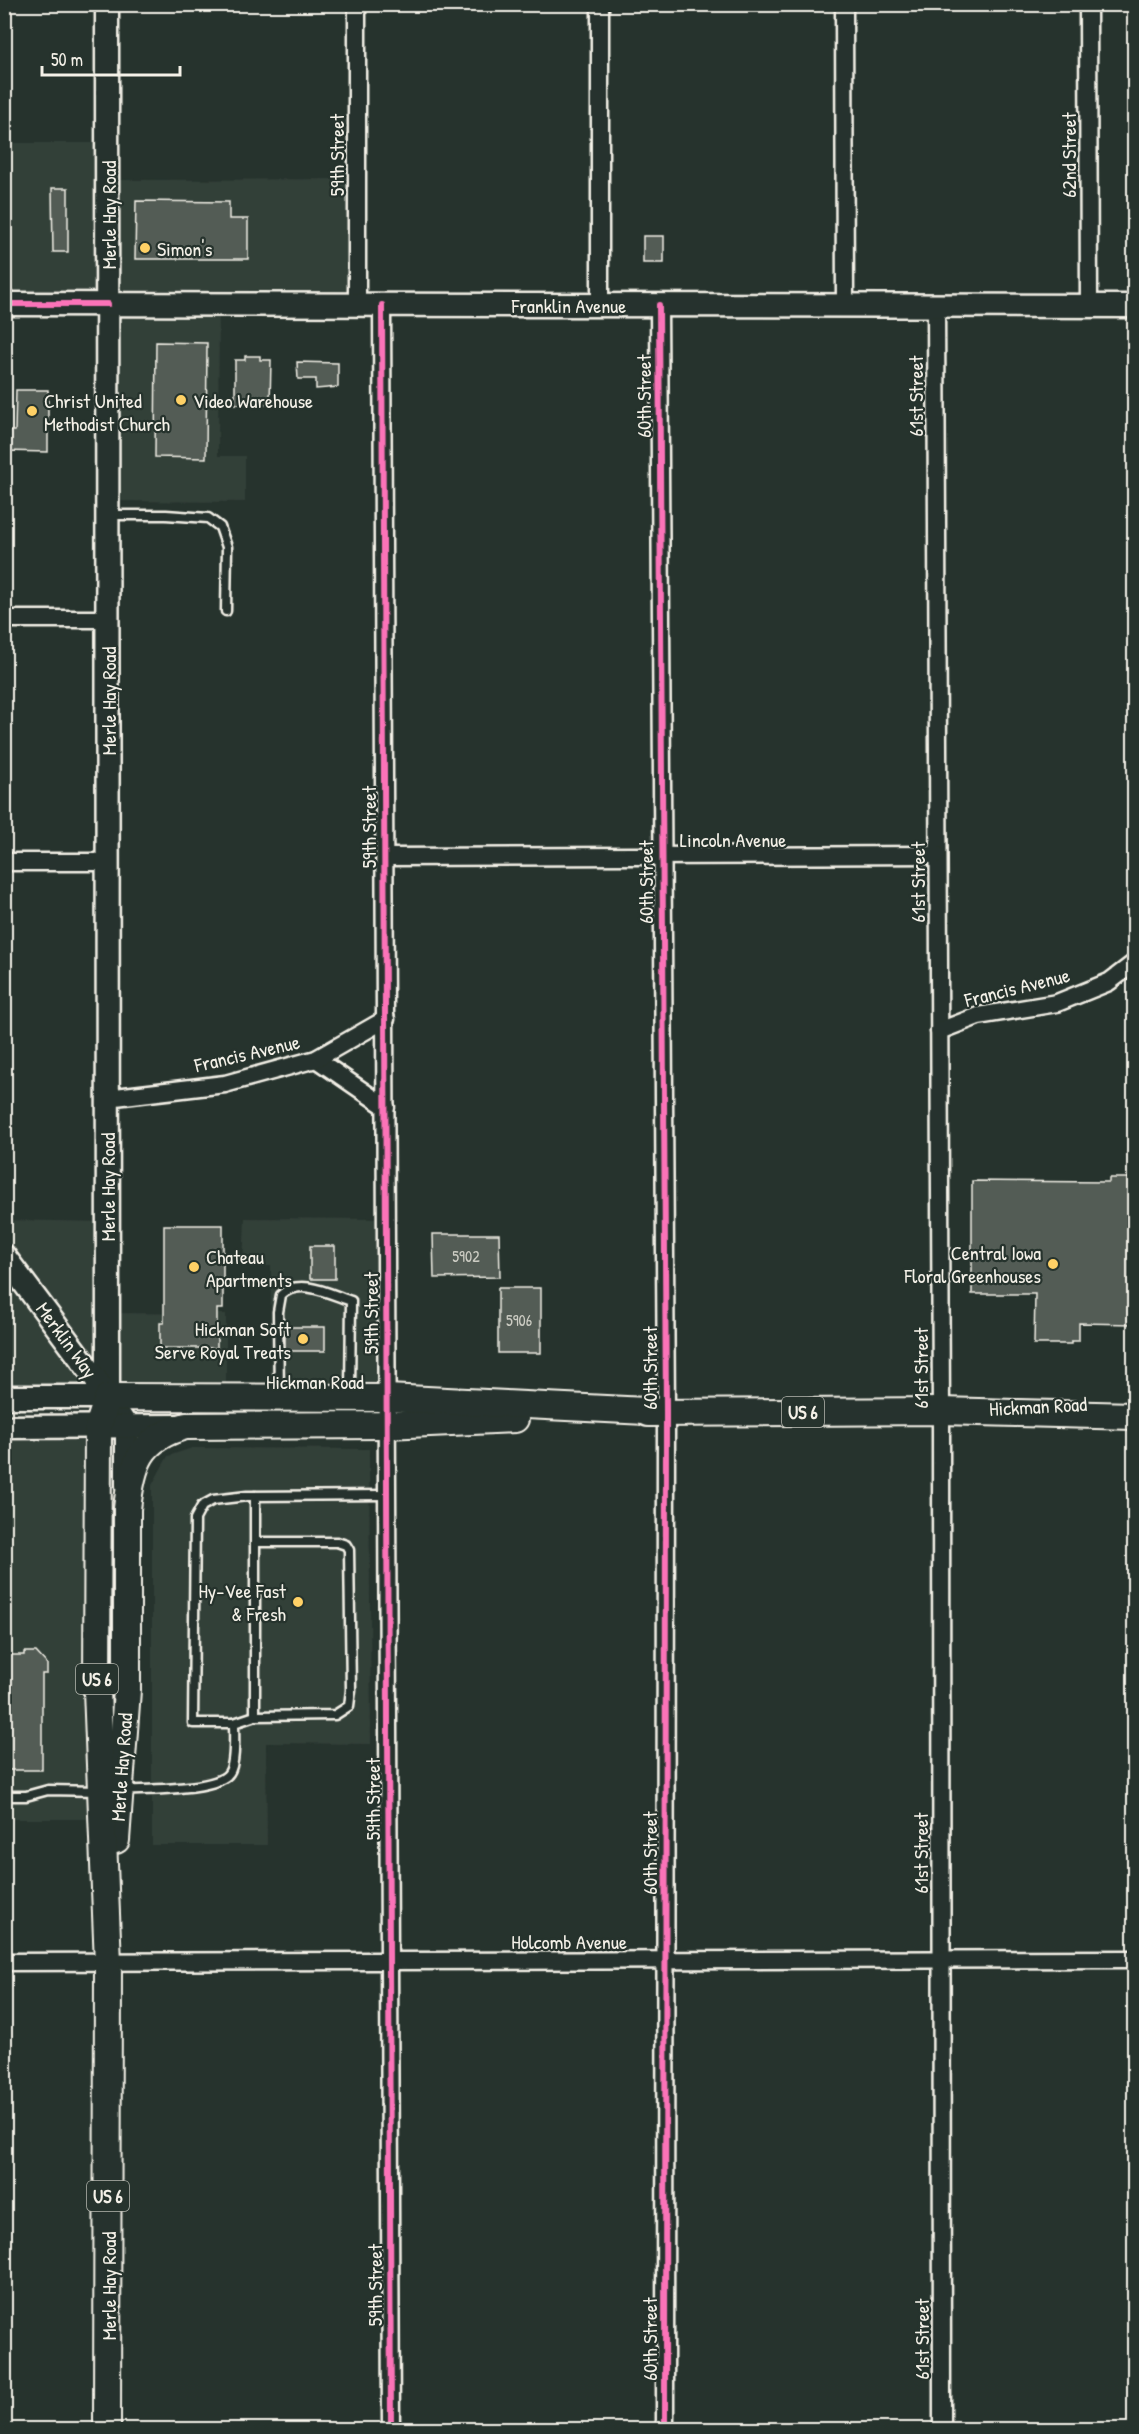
<svg xmlns="http://www.w3.org/2000/svg" width="1139" height="2434" font-family="'Patrick Hand',sans-serif">
  <style>
    .built { fill: #333f39 }
    .building { fill: #525c55; stroke: #f4f1e8; stroke-width: 1.5 }
    .lines { fill: none; stroke-linecap: round; stroke-linejoin: round }
    .lane-casing { stroke: #f4f1e8; stroke-width: 13 }
    .street-casing { stroke: #f4f1e8; stroke-width: 21 }
    .secondary-casing { stroke: #f4f1e8; stroke-width: 27 }
    .primary-casing { stroke: #f4f1e8; stroke-width: 30 }
    .lane { stroke: #26332d; stroke-width: 8 }
    .street { stroke: #26332d; stroke-width: 16 }
    .secondary { stroke: #26332d; stroke-width: 22 }
    .primary { stroke: #26332d; stroke-width: 26 }
    .cycleway-casing { stroke: #26332d; stroke-width: 10 }
    .cycleway { stroke: #fb73b8; stroke-width: 6 }
    .poi-dot { fill: #ffd166; stroke: #26332d; stroke-width: 2 }
    .labels { text-anchor: middle; dominant-baseline: central; stroke-width: 4.5; stroke-linejoin: round; paint-order: stroke }
    .number-label { font-size: 16px; fill: #ccccc3 }
    .shield { fill: #26332d; stroke: #b6b8b0; stroke-width: 1.5 }
    .shield-label { font-size: 18px; font-weight: bold; fill: #f4f1e8 }
    .street-label { font-size: 20px; fill: #f4f1e8; stroke: #26332d }
    .poi-label { font-size: 20px; fill: #f4f1e8; stroke: #26332d; text-anchor: start }
  </style>
  <rect width="100%" height="100%" fill="#26332d"/>
  <filter id="ink" filterUnits="userSpaceOnUse"><feTurbulence type="fractalNoise" baseFrequency=".0167" numOctaves="2"/><feDisplacementMap in="SourceGraphic" scale="12" xChannelSelector="R" yChannelSelector="G"/><feConvolveMatrix kernelMatrix="1 2 1 2 8 2 1 2 1" color-interpolation-filters="sRGB"/></filter>
  <g filter="url(#ink)">
    <!-- built -->
    <g class="built">
      <path d="M5,143H107L108,180L357,179V305H219L218,456H245V502L108,501V304H5Z"/>
      <path d="M245,1218L386,1219L387,1398L270,1397L271,1266H243Z"/>
      <path d="M5,1220L107,1222V1313L226,1314V1397H5Z"/>
      <path d="M5,1427H98L101,1819H5Z"/>
      <path d="M192,1448L369,1449L371,1744L266,1743L267,1845H152V1485L168,1456Z"/>
    </g>
    <!-- building -->
    <g class="building">
      <path d="M52,188H68V252H53Z"/>
      <path d="M136,201L229,202V219H248V259H135Z"/>
      <rect x="643" y="236" width="21" height="27"/>
      <path d="M156,342L207,343L206,458L155,457Z"/>
      <path d="M245,356H260V360H271L270,404H235V360H245Z"/>
      <path d="M297,362L338,363V387L316,389V379H298Z"/>
      <path d="M16,390H48V452L4,451V431H15Z"/>
      <path d="M1109,1178H1134V1324L1079,1323V1341H1071V1344H1034L1035,1294H972V1181L1109,1182Z"/>
      <path d="M164,1225H223V1309H217V1348H160V1323H164Z"/>
      <path d="M433,1234H499L500,1277L434,1278Z"/>
      <rect x="310" y="1246" width="25" height="33"/>
      <rect x="498" y="1288" width="43" height="65"/>
      <rect x="285" y="1327" width="40" height="24"/>
      <path d="M24,1652H36L47,1664V1674H42V1770H4V1655H24Z"/>
    </g>
    <g class="lines">
      <defs>
        <g id="lane">
          <path d="M108,515H166L208,518L220,527L227,547L226,611"/>
          <path d="M279,1396L278,1312L281,1295C299,1277 330,1294 351,1301L350,1394"/>
          <path d="M255,1716V1496"/>
          <path d="M234,1723L255,1716L335,1715L349,1706L351,1690L349,1550L346,1545L337,1542H256"/>
          <path d="M121,1791C143,1789 218,1791 229,1773C236,1763 234,1735 234,1723H193L195,1519L202,1506L213,1500L247,1496L387,1495"/>
          <path d="M4,1796H26L48,1790L99,1791"/>
        </g>
        <g id="street">
          <path d="M357,4V305"/>
          <path d="M844,4L845,305"/>
          <path d="M1088,4L1089,306"/>
          <path d="M382,305L391,2430"/>
          <path d="M600,305V4"/>
          <path d="M659,305L666,1412L665,2430"/>
          <path d="M936,305L941,1411L942,2430"/>
          <path d="M4,619H108"/>
          <path d="M385,857L938,855"/>
          <path d="M4,862H108"/>
          <path d="M939,1031L978,1016L1057,1003L1109,982L1134,963"/>
          <path d="M316,1059L386,1107"/>
          <path d="M107,1098L225,1084L316,1059L386,1019"/>
          <path d="M4,1962L1134,1959"/>
        </g>
        <g id="secondary">
          <path d="M107,4L108,1397"/>
          <path d="M4,304L1134,306"/>
          <path d="M4,1256L96,1379L127,1427V1485"/>
          <path d="M4,1397H108"/>
          <path d="M4,1427L183,1426"/>
        </g>
        <g id="primary">
          <path d="M648,1413L941,1411L1134,1416"/>
          <path d="M116,1840L127,1690V1509C132,1464 139,1438 186,1426L387,1425L515,1419"/>
          <path d="M107,2430L108,1963L97,1690L98,1427L108,1397L387,1398L666,1412"/>
        </g>
      </defs>
      <!-- lane casing -->
      <use href="#lane" class="lane-casing"/>
      <!-- street casing -->
      <use href="#street" class="street-casing"/>
      <!-- secondary casing -->
      <use href="#secondary" class="secondary-casing"/>
      <!-- primary casing -->
      <use href="#primary" class="primary-casing"/>
      <!-- lane -->
      <use href="#lane" class="lane"/>
      <!-- street -->
      <use href="#street" class="street"/>
      <!-- secondary -->
      <use href="#secondary" class="secondary"/>
      <!-- primary -->
      <use href="#primary" class="primary"/>
      <defs>
        <g id="cycleway">
          <path d="M4,304H108"/>
          <path d="M382,305L391,2430"/>
          <path d="M659,305L666,1412L665,2430"/>
        </g>
      </defs>
      <!-- cycleway casing -->
      <use href="#cycleway" class="cycleway-casing"/>
      <!-- cycleway -->
      <use href="#cycleway" class="cycleway"/>
    </g>
  </g>
  <!-- markers -->
  <g class="poi-dot">
    <circle cx="145" cy="248" r="6"/>
    <circle cx="181" cy="400" r="6"/>
    <circle cx="32" cy="411" r="6"/>
    <circle cx="1053" cy="1264" r="6"/>
    <circle cx="194" cy="1267" r="6"/>
    <circle cx="303" cy="1339" r="6"/>
    <circle cx="298" cy="1602" r="6"/>
  </g>
  <g class="labels">
    <!-- number labels -->
    <g class="number-label">
      <text x="466" y="1256">5902</text>
      <text x="519" y="1320">5906</text>
    </g>
    <!-- shield labels -->
    <g class="shield">
      <rect x="782" y="1397" width="42" height="30" rx="4.5"/>
      <rect x="76" y="1664" width="42" height="30" rx="4.5"/>
      <rect x="87" y="2181" width="42" height="30" rx="4.5"/>
    </g>
    <g class="shield-label">
      <text x="803" y="1412">US 6</text>
      <text x="97" y="1679">US 6</text>
      <text x="108" y="2196">US 6</text>
    </g>
    <!-- street labels -->
    <g class="street-label">
      <text transform="translate(336 155) rotate(-90)">59th Street</text>
      <text transform="translate(1068 155) rotate(-90)">62nd Street</text>
      <text transform="translate(108 215) rotate(-90)">Merle Hay Road</text>
      <text x="569" y="305">Franklin Avenue</text>
      <text transform="translate(643 396) rotate(-90)">60th Street</text>
      <text transform="translate(915 396) rotate(-90)">61st Street</text>
      <text transform="translate(108 701) rotate(-90)">Merle Hay Road</text>
      <text transform="translate(368 827) rotate(-90)">59th Street</text>
      <text x="733" y="839">Lincoln Avenue</text>
      <text transform="translate(645 882) rotate(-90)">60th Street</text>
      <text transform="translate(917 882) rotate(-90)">61st Street</text>
      <text transform="translate(1017 987) rotate(-14)">Francis Avenue</text>
      <text transform="translate(247 1053) rotate(-13)">Francis Avenue</text>
      <text transform="translate(107 1187) rotate(-90)">Merle Hay Road</text>
      <text transform="translate(370 1313) rotate(-90)">59th Street</text>
      <text transform="translate(67 1340) rotate(54)">Merklin Way</text>
      <text transform="translate(649 1368) rotate(-90)">60th Street</text>
      <text transform="translate(920 1368) rotate(-90)">61st Street</text>
      <text x="315" y="1381">Hickman Road</text>
      <text transform="translate(1038 1406) rotate(-3)">Hickman Road</text>
      <text transform="translate(121 1767) rotate(-86)">Merle Hay Road</text>
      <text transform="translate(372 1799) rotate(-90)">59th Street</text>
      <text transform="translate(649 1853) rotate(-90)">60th Street</text>
      <text transform="translate(920 1853) rotate(-90)">61st Street</text>
      <text x="569" y="1941">Holcomb Avenue</text>
      <text transform="translate(374 2285) rotate(-90)">59th Street</text>
      <text transform="translate(108 2286) rotate(-90)">Merle Hay Road</text>
      <text transform="translate(649 2339) rotate(-90)">60th Street</text>
      <text transform="translate(921 2339) rotate(-90)">61st Street</text>
    </g>
    <!-- poi labels -->
    <g class="poi-label">
      <text x="157" y="248">Simon's</text>
      <text x="44" y="400">Christ United<tspan x="44" dy="23">Methodist Church</tspan></text>
      <text x="193" y="400">Video Warehouse</text>
      <text x="1041" y="1252" text-anchor="end">Central Iowa<tspan x="1041" dy="23">Floral Greenhouses</tspan></text>
      <text x="206" y="1256">Chateau<tspan x="206" dy="23">Apartments</tspan></text>
      <text x="291" y="1328" text-anchor="end">Hickman Soft<tspan x="291" dy="23">Serve Royal Treats</tspan></text>
      <text x="286" y="1590" text-anchor="end">Hy-Vee Fast<tspan x="286" dy="23">&amp; Fresh</tspan></text>
    </g>
  </g>
  <!-- margin -->
  <rect width="1139" height="2434" fill="none" stroke="#26332d" stroke-width="24"/>
  <rect x="12" y="12" width="1115" height="2410" fill="none" stroke="#f4f1e8" stroke-width="2" filter="url(#ink)"/>
  <!-- scale -->
  <path d="M42 66v9h138v-9" fill="none" stroke="#f4f1e8" stroke-width="3"/>
  <text x="51" y="66" font-size="18" fill="#f4f1e8" stroke="#26332d" stroke-width="4.5" paint-order="stroke">50 m</text>
</svg>
